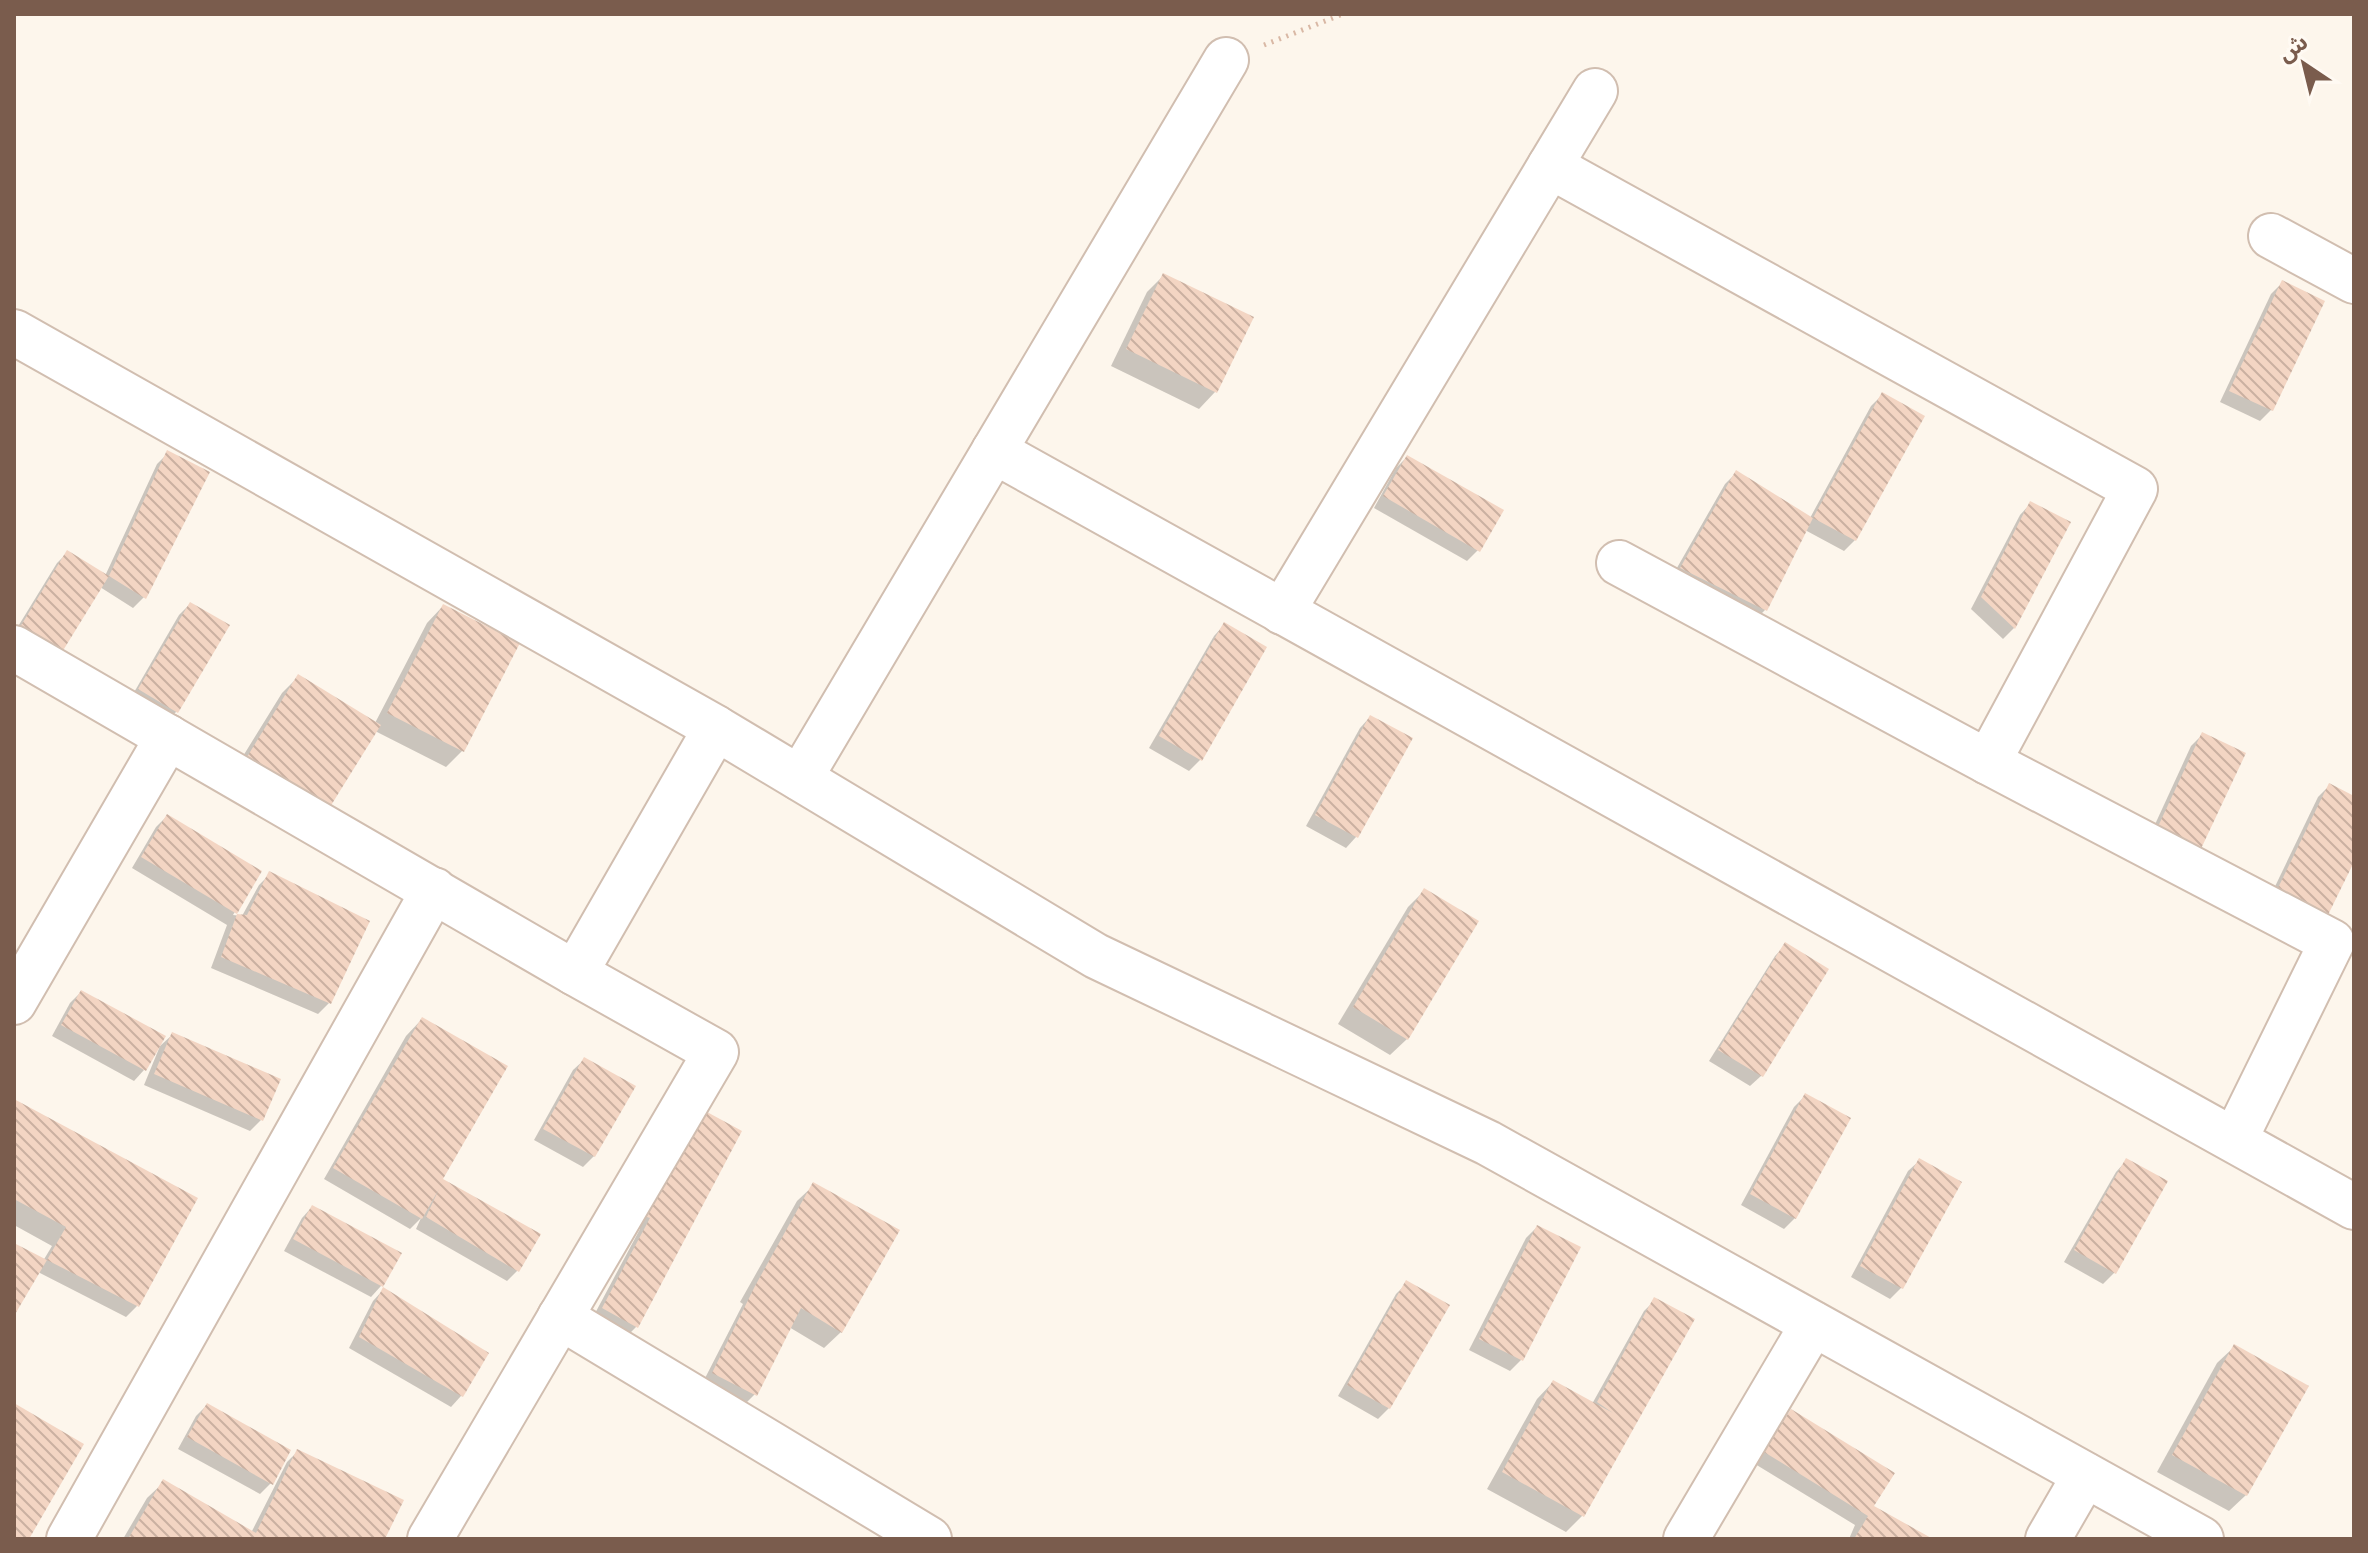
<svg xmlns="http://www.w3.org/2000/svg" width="2368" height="1553" font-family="Lato,'Noto Sans Arabic',sans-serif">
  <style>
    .shadow { fill: #0003 }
    .building { fill: url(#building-back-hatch) }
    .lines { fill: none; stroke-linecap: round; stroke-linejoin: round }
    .minor-casing { stroke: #d1beb0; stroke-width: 48 }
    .path { stroke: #d9b8a5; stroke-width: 5; stroke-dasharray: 2 6; stroke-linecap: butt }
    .minor { stroke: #fff; stroke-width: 44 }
  </style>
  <defs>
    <pattern id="building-back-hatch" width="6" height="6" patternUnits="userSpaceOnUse" patternTransform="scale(2)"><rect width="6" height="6" fill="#f3d5c3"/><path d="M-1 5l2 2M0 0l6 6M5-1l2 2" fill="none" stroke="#cab0a1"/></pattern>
  </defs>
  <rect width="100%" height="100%" fill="#fdf6ec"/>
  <!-- shadow -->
  <g class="shadow">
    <path d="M1164,275L1252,318L1215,392L1199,409L1111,366L1147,292Z"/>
    <path d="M2282,283L2271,410L2260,421L2220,402L2271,294Z"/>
    <path d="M1882,395L1855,540L1844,551L1805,530L1765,610L1754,621L1670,580L1725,484L1736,473L1810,518L1871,406Z"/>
    <path d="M168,453L144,597L133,608L100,587L14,633L57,563L68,552L105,576L157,464Z"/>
    <path d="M1407,457L1478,550L1467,561L1374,508L1396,468Z"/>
    <path d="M2030,504L2068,523L2014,628L2003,639L1971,609L2020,515Z"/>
    <path d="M190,604L177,711L166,722L129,701L179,615Z"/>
    <path d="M443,606L462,751L446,767L375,731L329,806L232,774L282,693L298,677L375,723L427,623Z"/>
    <path d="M1224,625L1200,760L1189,771L1149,748L1214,636Z"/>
    <path d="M1370,717L1356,837L1346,848L1306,826L1360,728Z"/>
    <path d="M2202,735L2243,754L2146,844L2191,746Z"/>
    <path d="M2329,786L2354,798V857L2327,913L2316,924L2268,901L2318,797Z"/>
    <path d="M167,816L259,871L233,915L242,916L259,885L270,874L329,1003L318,1014L211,968L227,925L132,868L156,827Z"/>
    <path d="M1425,890L1407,1039L1390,1055L1338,1024L1408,907Z"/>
    <path d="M1785,945L1761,1076L1750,1086L1709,1061L1775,956Z"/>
    <path d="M81,992L144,1070L134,1081L52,1036L70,1003Z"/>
    <path d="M422,1019L441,1179L518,1270L507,1281L416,1229L421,1218L410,1229L324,1179L406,1036Z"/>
    <path d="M172,1035L261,1120L250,1131L144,1085L160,1046Z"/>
    <path d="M584,1060L594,1156L583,1167L534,1140L573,1070Z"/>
    <path d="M1805,1096L1795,1218L1784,1229L1741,1205L1794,1107Z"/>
    <path d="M14,1103L151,1279L137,1306L126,1317L38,1272L14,1313V1245L43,1261L52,1246L14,1225Z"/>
    <path d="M686,1119L636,1327L625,1338L592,1319L640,1229L629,1225Z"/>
    <path d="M1919,1161L1901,1288L1890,1299L1851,1277L1908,1171Z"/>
    <path d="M2126,1161L2114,1273L2103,1284L2064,1262L2116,1172Z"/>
    <path d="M814,1185L841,1332L824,1348L789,1327L755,1394L744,1405L702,1384L743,1304L740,1302L797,1201Z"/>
    <path d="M312,1207L399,1254L381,1286L371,1297L284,1251L302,1218Z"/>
    <path d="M1537,1227L1521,1360L1510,1371L1469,1350L1526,1238Z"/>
    <path d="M1407,1283L1389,1408L1378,1419L1338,1396L1396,1294Z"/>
    <path d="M383,1290L461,1396L451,1407L349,1348L373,1301Z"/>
    <path d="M1655,1300L1582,1516L1566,1532L1487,1489L1537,1399L1553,1382L1592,1404L1644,1311Z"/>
    <path d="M2234,1347L2246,1495L2229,1511L2157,1472L2217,1363Z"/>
    <path d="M207,1405L271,1483L260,1494L178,1449L196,1416Z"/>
    <path d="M1791,1411L1871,1507L1929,1539H1849L1855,1525L1755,1464L1781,1422Z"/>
    <path d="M298,1451L384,1539H123L147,1498L164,1482L251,1533L287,1462Z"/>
  </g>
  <!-- building -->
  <g class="building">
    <path d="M1163,273L1254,317L1217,393L1126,349Z"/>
    <path d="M2282,280L2325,301L2273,411L2229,391Z"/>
    <path d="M1882,392L1925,416L1856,541L1813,518Z"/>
    <path d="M167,450L210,472L146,599L109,576Z"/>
    <path d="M1407,455L1504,510L1480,552L1383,496Z"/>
    <path d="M1736,470L1813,518L1767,611L1680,568Z"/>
    <path d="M2030,501L2071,522L2015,629L1981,597Z"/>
    <path d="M67,550L109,576L59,657L17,632Z"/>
    <path d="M190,602L230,625L178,713L138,689Z"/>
    <path d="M443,604L520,643L464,752L387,713Z"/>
    <path d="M1224,622L1267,647L1202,761L1159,736Z"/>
    <path d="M298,674L381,725L330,807L247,757Z"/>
    <path d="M1370,715L1413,738L1358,838L1315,815Z"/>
    <path d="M2202,732L2246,753L2199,853L2155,833Z"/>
    <path d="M2329,783L2354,796V862L2328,915L2277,890Z"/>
    <path d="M167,814L262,871L237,914L141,857Z"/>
    <path d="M269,871L370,921L331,1004L221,957L237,914L247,915Z"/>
    <path d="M1424,888L1479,921L1408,1040L1353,1007Z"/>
    <path d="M1785,942L1829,969L1763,1077L1718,1050Z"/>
    <path d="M81,990L166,1036L146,1071L61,1025Z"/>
    <path d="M422,1017L508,1066L443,1179L541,1234L519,1272L426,1217L439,1189L422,1219L333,1168Z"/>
    <path d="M172,1032L281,1079L263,1121L154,1074Z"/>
    <path d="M584,1057L636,1086L595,1157L543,1129Z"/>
    <path d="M1805,1093L1851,1118L1796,1219L1750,1194Z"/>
    <path d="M14,1099L198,1198L139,1307L47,1260L66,1227L14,1199Z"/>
    <path d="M696,1106L742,1131L638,1328L602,1308L650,1218L638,1214Z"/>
    <path d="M1919,1158L1962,1182L1903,1289L1860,1266Z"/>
    <path d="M2126,1158L2168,1181L2116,1274L2074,1250Z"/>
    <path d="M813,1182L900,1230L842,1333L801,1308L757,1396L712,1373L755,1286Z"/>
    <path d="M312,1205L402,1253L383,1287L293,1239Z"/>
    <path d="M1537,1225L1581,1247L1523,1361L1479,1339Z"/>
    <path d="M14,1243L47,1260L14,1316Z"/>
    <path d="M1406,1280L1450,1305L1390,1409L1347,1385Z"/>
    <path d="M383,1287L489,1353L463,1397L359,1337Z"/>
    <path d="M1654,1297L1695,1319L1584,1517L1502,1472L1553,1380L1613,1413L1597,1402Z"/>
    <path d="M2234,1344L2309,1386L2247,1496L2172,1455Z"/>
    <path d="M14,1403L84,1444L29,1539H14Z"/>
    <path d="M207,1403L291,1450L273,1485L187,1437Z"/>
    <path d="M1791,1409L1895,1473L1874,1506L1933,1539H1854L1868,1516L1764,1452Z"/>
    <path d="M297,1449L404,1500L385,1539H128L163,1479L256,1533Z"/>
  </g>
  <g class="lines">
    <defs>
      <g id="minor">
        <path d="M1550,166L2135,489L1988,762"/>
        <path d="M2271,236L2354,281"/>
        <path d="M14,332L716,728L1096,956L1488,1143L2201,1539"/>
        <path d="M994,451L2354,1207"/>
        <path d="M1619,563L1988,762L2332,942L2235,1139"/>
        <path d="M1282,612L1595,91"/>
        <path d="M14,648L575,973L716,1052L430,1539"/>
        <path d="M800,778L1226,60"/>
        <path d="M575,973L716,728"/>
        <path d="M14,1002L168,737"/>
        <path d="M560,1317L929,1539"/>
        <path d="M69,1539L434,890"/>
        <path d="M1686,1539L1813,1324"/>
        <path d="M2048,1539L2085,1475"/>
      </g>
    </defs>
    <!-- minor casing -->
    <use href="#minor" class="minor-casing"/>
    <!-- path -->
    <path class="path" d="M1264,45L1343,14"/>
    <!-- minor -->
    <use href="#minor" class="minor"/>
  </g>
  <!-- border -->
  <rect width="2368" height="1553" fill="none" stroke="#7a5c4d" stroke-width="32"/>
  <!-- north arrow -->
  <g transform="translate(2304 64) rotate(325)" stroke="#fffaf3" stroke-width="6" paint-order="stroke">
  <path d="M0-6L14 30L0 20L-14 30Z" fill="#7a5c4d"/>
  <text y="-12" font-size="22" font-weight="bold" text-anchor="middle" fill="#7a5c4d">ش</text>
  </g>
</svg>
